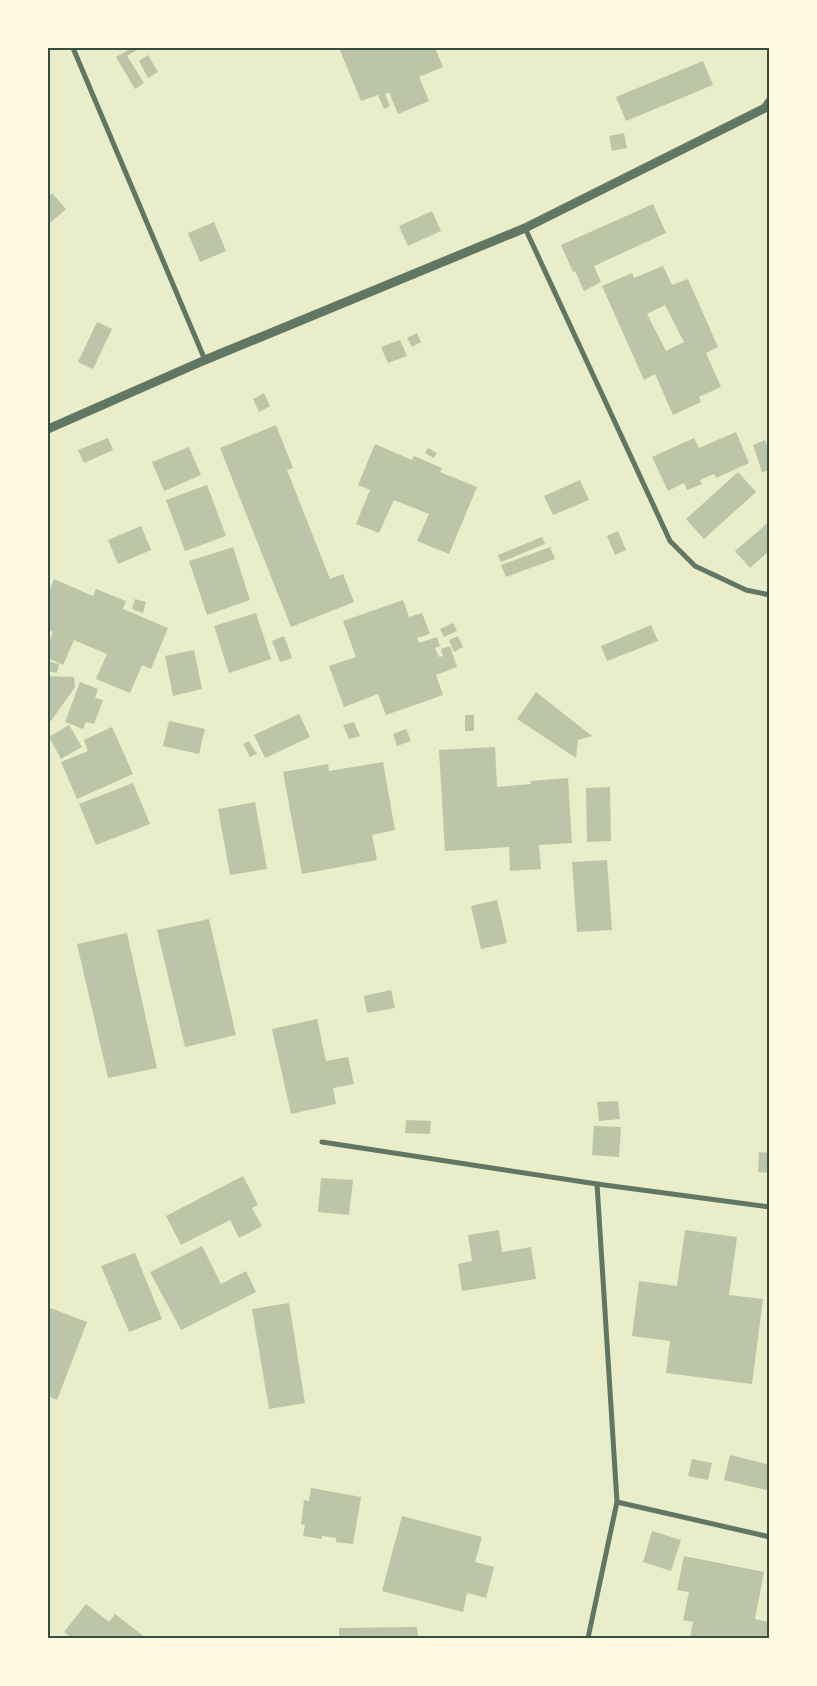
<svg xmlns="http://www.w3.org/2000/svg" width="817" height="1686" font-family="'Source Sans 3',sans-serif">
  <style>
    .building { fill: #bcc5a7; fill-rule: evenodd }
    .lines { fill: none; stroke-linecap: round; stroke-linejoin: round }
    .minor { stroke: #617663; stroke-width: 5 }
    .tertiary { stroke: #617663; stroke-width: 9 }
    .neatline { fill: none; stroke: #344e41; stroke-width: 2 }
  </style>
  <rect width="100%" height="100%" fill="#e9edc9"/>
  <!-- building -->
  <g class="building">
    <path d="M132,48H140L127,56L144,83L135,89L116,57Z"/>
    <path d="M339,48H435L443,67L419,77L429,101L398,114L389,92L385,94L390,106L384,109L378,95L361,101Z"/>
    <path d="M148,55L158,72L148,78L139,61Z"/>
    <path d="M703,61L713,85L626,121L616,97Z"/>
    <path d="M624,133L627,148L612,151L609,136Z"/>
    <path d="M52,193L66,209L50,223L48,221V197Z"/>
    <path d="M653,204L666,233L594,266L601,282L584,291L575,271L573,272L561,245Z"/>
    <path d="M432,211L441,231L408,246L399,226Z"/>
    <path d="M214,222L226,251L200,262L188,233Z"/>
    <path d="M663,266L672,285L688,279L718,347L706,353L721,387L699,397L701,402L673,415L655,374L644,380L602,286L632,273L634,278ZM665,305L684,342L666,351L647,314Z"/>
    <path d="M97,322L112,329L93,369L78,362Z"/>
    <path d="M417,333L421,342L412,347L407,338Z"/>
    <path d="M400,340L407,356L388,363L381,347Z"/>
    <path d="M264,393L270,406L259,412L253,399Z"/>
    <path d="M276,425L293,468L287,470L330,579L343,574L354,602L291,627L220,448Z"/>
    <path d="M736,432L749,463L716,478L714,474L700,480L702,484L687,490L684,483L668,491L652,457L694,438L699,448Z"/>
    <path d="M108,438L113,450L84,463L78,450Z"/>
    <path d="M765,440L770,453V470L762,472L753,445Z"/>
    <path d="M375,444L412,460L414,456L442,468L440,472L477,487L449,554L417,541L429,514L394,500L379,533L356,524L370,490L358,485Z"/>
    <path d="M189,447L201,475L164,491L152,462Z"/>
    <path d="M428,448L437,453L434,458L425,453Z"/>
    <path d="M738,472L756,492L704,539L686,519Z"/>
    <path d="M580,480L589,500L553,515L544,496Z"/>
    <path d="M207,485L226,536L185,551L166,500Z"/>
    <path d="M770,521V550L750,568L735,551Z"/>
    <path d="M141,526L151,550L118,564L108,540Z"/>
    <path d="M618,531L626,550L615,555L607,536Z"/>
    <path d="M542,537L545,544L501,562L498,555Z"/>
    <path d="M233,547L250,600L207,615L189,561Z"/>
    <path d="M550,547L555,559L506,577L501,565Z"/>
    <path d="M54,579L93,596L96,589L126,601L123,609L168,628L151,669L142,665L130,693L96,679L107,654L74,640L63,665L48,658V645L53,632L48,630V594Z"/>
    <path d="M135,599L146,602L143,613L132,609Z"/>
    <path d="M403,600L409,617L422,613L430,634L417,638L419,643L437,637L440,646L435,648L439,657L443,656L441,649L450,646L457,667L436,675L443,695L386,715L378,694L344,707L329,666L356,657L343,621Z"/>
    <path d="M256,613L271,659L229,673L214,626Z"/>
    <path d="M453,623L457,631L444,637L440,629Z"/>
    <path d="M651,625L658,641L607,661L601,646Z"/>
    <path d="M284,636L292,658L280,662L272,641Z"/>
    <path d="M458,636L463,647L454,652L449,640Z"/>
    <path d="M194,650L202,689L173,696L165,656Z"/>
    <path d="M48,661L59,664L57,673L48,671Z"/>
    <path d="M48,676L74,677L75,687L51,721H48Z"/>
    <path d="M80,682L98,689L95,698L103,700L94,724L86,722L83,729L65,722Z"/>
    <path d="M536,692L592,736L578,740L576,758L517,719Z"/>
    <path d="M299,714L310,737L265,758L254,735Z"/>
    <rect x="465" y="715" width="9" height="16"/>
    <path d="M169,721L205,729L199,754L163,746Z"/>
    <path d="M354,722L360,736L349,739L343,725Z"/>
    <path d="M69,725L82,747L61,759L49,737Z"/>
    <path d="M112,727L133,774L77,799L61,762L88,751L84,740Z"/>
    <path d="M406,729L411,741L397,746L393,734Z"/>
    <path d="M249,741L257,754L250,757L243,744Z"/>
    <path d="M495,747L497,787L531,784L530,781L568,778L572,843L539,845L541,869L510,871L509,847L445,851L439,750Z"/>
    <path d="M383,762L395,830L372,835L377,860L302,874L283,772L328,764L329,771Z"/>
    <path d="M133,783L150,824L96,845L79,804Z"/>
    <path d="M610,787L611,841L587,842L586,788Z"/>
    <path d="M255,802L267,869L230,875L218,809Z"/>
    <path d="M607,860L612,930L577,932L572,862Z"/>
    <path d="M497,900L507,943L481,949L471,906Z"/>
    <path d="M209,919L236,1035L185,1047L157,930Z"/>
    <path d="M127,933L157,1068L108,1078L77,944Z"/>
    <path d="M391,990L395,1008L367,1013L364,996Z"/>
    <path d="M317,1019L326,1061L348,1057L354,1084L333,1088L336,1104L291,1114L272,1029Z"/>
    <path d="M618,1101L620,1119L599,1121L597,1102Z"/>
    <path d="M406,1120L431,1121L430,1134L405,1133Z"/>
    <path d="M594,1126L621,1127L619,1157L592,1155Z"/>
    <path d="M759,1152L770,1153V1173L758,1172Z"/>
    <path d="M243,1176L258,1205L252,1208L262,1226L239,1238L230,1220L181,1245L166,1216Z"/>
    <path d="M321,1178L353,1180L349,1215L318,1212Z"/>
    <path d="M499,1230L502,1252L531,1247L536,1279L462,1291L458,1264L472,1261L468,1235Z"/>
    <path d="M685,1230L737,1237L729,1295L763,1299L752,1384L666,1373L670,1341L632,1336L639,1281L677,1286Z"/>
    <path d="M202,1246L221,1284L246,1271L256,1292L181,1330L150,1272Z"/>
    <path d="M135,1253L162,1319L129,1332L101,1266Z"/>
    <path d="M289,1303L305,1403L269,1409L252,1309Z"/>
    <path d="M48,1307L87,1322L57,1400L48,1396Z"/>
    <path d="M730,1455L770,1465V1491L724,1480Z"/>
    <path d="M692,1459L712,1463L708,1480L688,1476Z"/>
    <path d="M311,1488L361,1497L353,1544L336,1542V1538L322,1536V1539L303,1536L305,1525L301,1524L304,1500L309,1501Z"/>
    <path d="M402,1516L482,1537L475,1562L494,1567L486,1598L467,1593L463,1612L382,1591Z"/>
    <path d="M652,1531L681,1540L671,1571L643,1562Z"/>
    <path d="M684,1556L764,1572L755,1619L769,1622L766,1638H690L693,1622L683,1620L689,1592L677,1590Z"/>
    <path d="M86,1604L109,1622L115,1614L146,1638H72L64,1632Z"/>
    <path d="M417,1627L418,1638H339V1628Z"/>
  </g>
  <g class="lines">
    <!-- minor -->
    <g class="minor">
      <path d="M73,48L205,360"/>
      <path d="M525,228L670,541L695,566L746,590L770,595"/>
      <path d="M322,1142L597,1184L770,1207"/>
      <path d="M617,1502L770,1537"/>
      <path d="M588,1638L617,1502L597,1184"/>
    </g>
    <!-- tertiary -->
    <path class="tertiary" d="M48,429L205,360L525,228L765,108L770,101"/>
  </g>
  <!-- border -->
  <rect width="817" height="1686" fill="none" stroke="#fefae0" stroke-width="98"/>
  <rect x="49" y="49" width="719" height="1588" class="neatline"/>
</svg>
